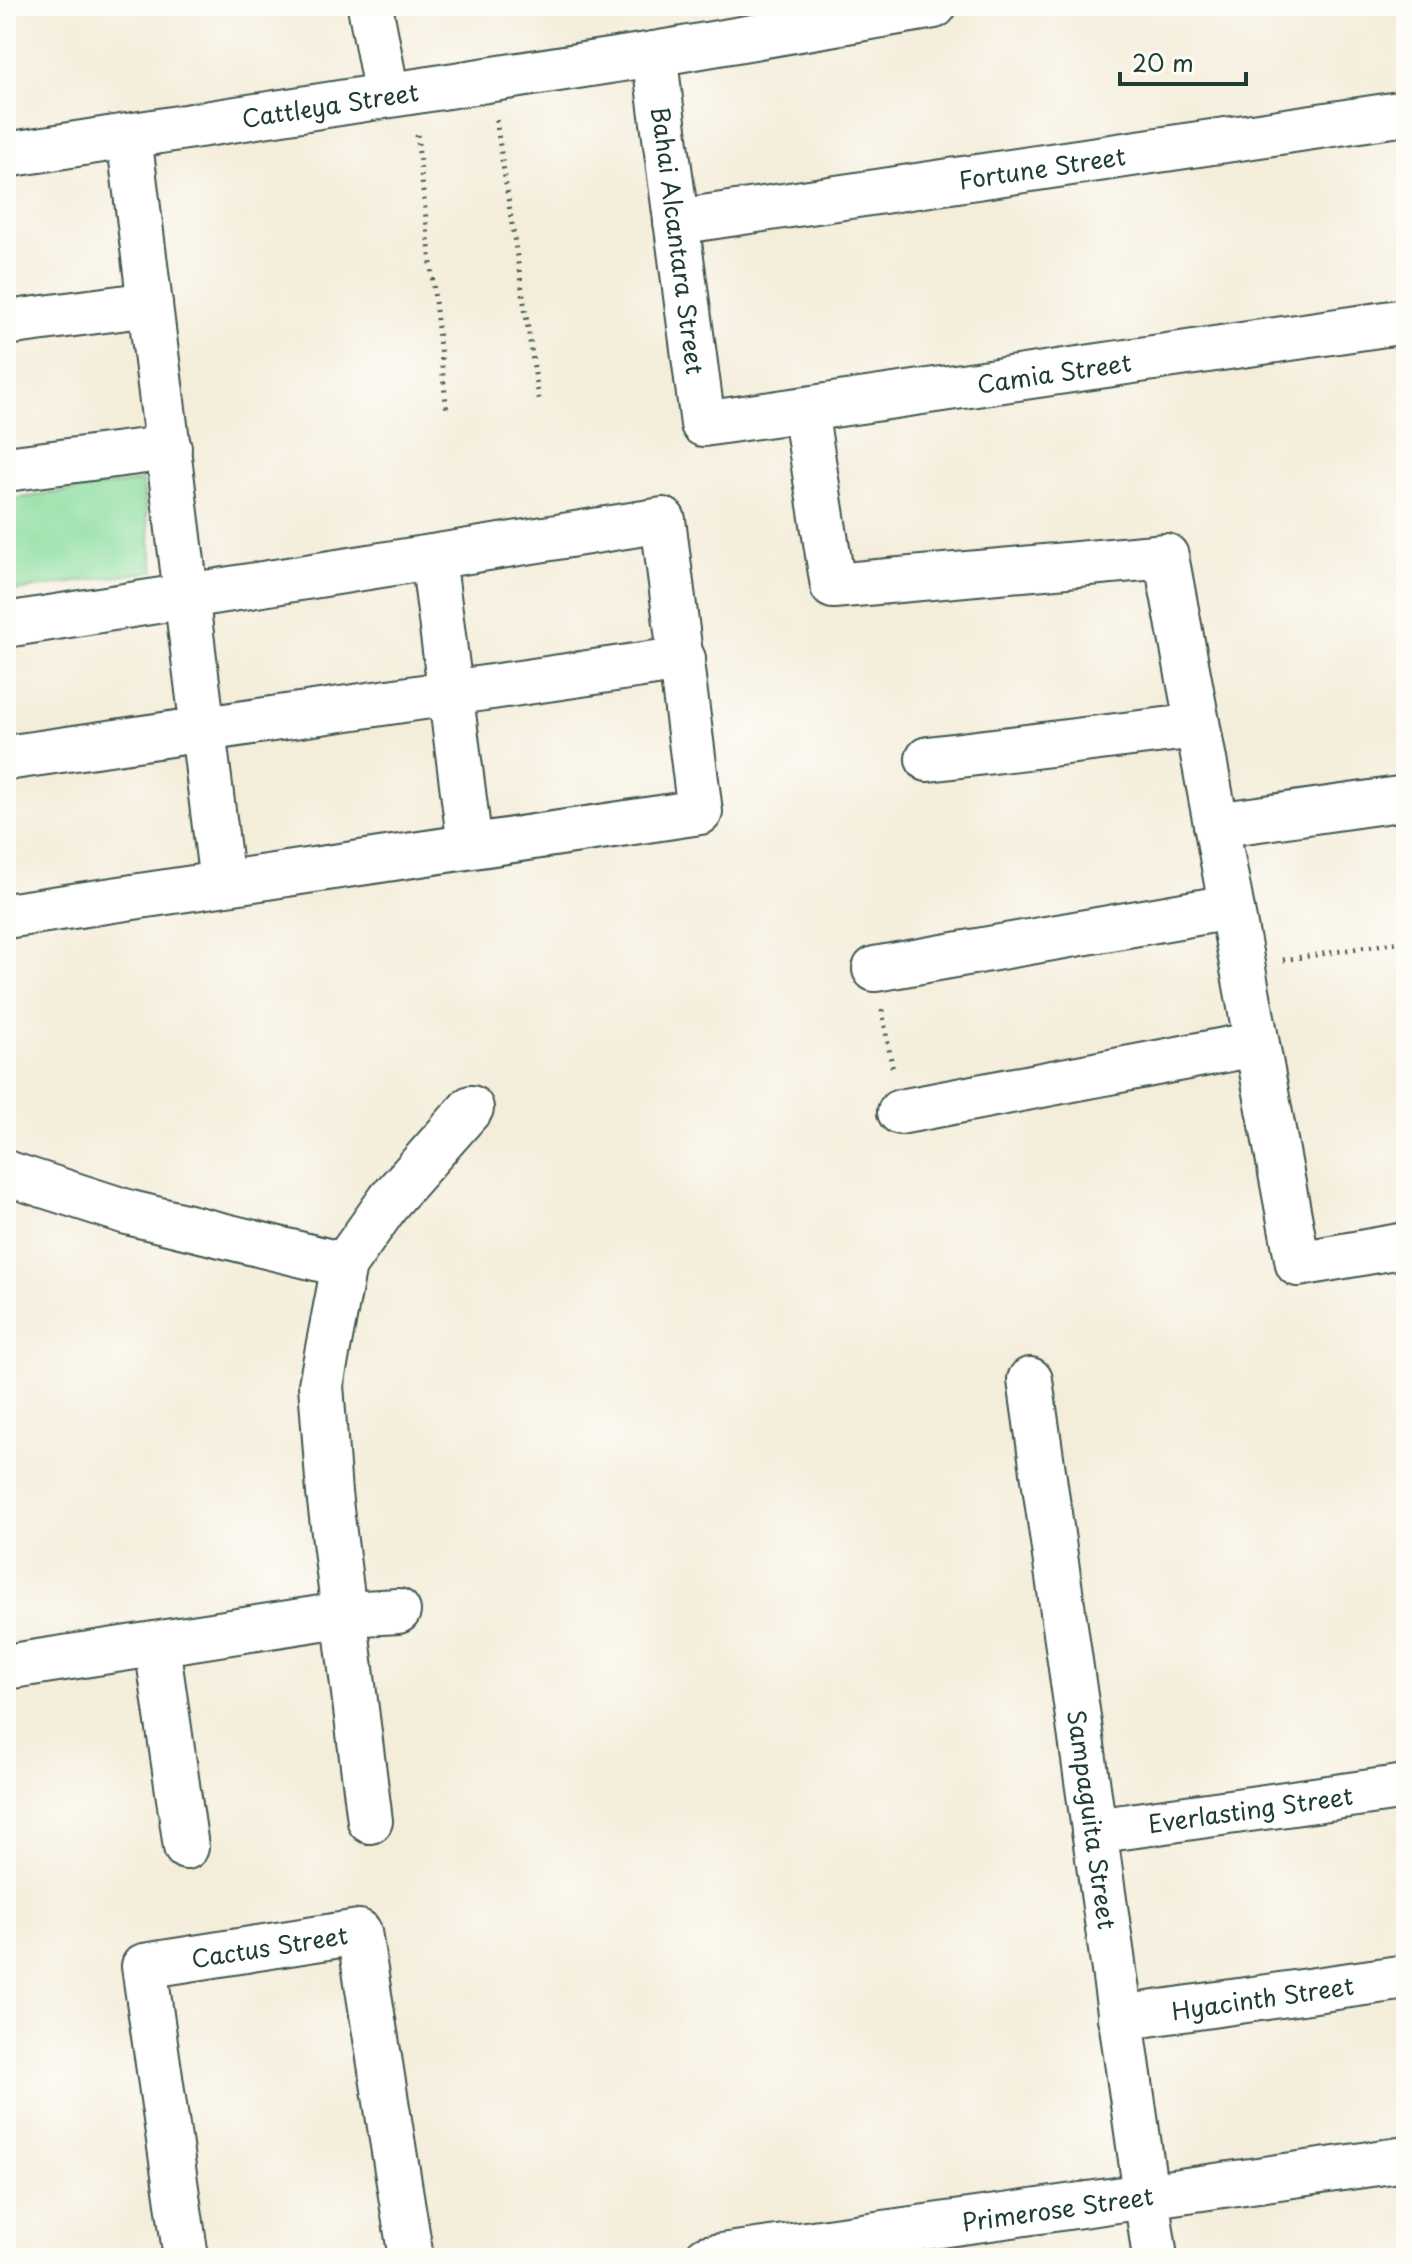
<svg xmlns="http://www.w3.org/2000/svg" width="1412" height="2264" font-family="'Playpen Sans',sans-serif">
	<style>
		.green { fill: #8add9f; stroke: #548d6a; stroke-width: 2 }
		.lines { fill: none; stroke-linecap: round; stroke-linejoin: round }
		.minor-casing { stroke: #3f574d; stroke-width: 48 }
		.path { stroke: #3f574d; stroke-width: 5; stroke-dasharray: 2 6; stroke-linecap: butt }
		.minor { stroke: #fff; stroke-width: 44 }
		.labels { text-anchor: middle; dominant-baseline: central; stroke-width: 6; stroke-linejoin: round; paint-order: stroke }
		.street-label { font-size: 24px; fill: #1f3d34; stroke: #fdfcf7 }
	</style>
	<rect width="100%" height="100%" fill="#fdfcf7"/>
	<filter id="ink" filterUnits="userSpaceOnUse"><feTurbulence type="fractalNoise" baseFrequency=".0125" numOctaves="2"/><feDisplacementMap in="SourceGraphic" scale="16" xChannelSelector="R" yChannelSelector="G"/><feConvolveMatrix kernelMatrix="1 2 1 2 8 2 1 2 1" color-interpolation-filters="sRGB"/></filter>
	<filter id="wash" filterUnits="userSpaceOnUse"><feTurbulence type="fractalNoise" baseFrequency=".006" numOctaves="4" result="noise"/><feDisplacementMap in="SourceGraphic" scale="32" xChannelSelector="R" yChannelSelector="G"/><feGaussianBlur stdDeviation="1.8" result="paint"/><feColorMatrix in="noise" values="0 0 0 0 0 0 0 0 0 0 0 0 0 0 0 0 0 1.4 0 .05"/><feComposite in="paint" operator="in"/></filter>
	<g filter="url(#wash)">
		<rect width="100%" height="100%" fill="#f4edda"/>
		<!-- green -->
		<path class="green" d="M142,481L154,571L6,592V500Z"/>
	</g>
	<g filter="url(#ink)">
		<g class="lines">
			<!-- minor casing -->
			<g class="minor-casing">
				<g id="minor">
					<path d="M370,6L387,95"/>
					<path id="s1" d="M654,54L703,424L1406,321"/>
					<path d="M129,136L222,883"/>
					<path id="s2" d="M6,155L654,54L934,6"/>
					<path id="s3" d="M676,222L1406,113"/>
					<path d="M6,323L150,304"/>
					<path d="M805,410L833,586L1166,556L1298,1264L1406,1245"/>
					<path d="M6,469L169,448"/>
					<path d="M433,557L470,846"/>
					<path d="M6,625L663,520L700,812L6,916"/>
					<path d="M6,758L683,659"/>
					<path d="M928,759L1197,726"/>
					<path d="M1216,825L1406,798"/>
					<path d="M875,969L1230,907"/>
					<path d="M900,1112L1256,1044"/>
					<path d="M6,1173L127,1212L344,1265"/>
					<path id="s4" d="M1030,1380L1155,2258"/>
					<path d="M157,1645L186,1847"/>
					<path d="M6,1667L347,1614L398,1611"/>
					<path d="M370,1821L329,1493L321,1385L344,1265L390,1200L471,1108"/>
					<path id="s5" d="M1094,1831L1406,1787"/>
					<path id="s6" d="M1120,2018L1406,1977"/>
					<path id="s7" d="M186,2258L144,1966L359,1932L411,2258"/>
					<path id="s8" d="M707,2258L1406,2159"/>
				</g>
			</g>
			<!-- path -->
			<path class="path" d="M496,120L539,400
				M417,135L447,412
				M1283,960L1406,941
				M882,1010L893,1071"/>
			<!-- minor -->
			<use href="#minor" class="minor"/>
		</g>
	</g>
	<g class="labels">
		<!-- street labels -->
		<g class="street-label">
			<text stroke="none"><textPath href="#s2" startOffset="328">Cattleya Street</textPath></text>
			<text stroke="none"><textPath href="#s3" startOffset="370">Fortune Street</textPath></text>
			<text stroke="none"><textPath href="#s1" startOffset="188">Bahai Alcantara Street</textPath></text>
			<text stroke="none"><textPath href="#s1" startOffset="728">Camia Street</textPath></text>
			<text stroke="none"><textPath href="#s5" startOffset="158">Everlasting Street</textPath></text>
			<text stroke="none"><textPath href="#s4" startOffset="444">Sampaguita Street</textPath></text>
			<text stroke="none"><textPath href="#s7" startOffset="422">Cactus Street</textPath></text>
			<text stroke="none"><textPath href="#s6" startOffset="144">Hyacinth Street</textPath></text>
			<text stroke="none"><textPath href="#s8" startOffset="354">Primerose Street</textPath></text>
		</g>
	</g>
	<!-- margin -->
	<rect width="1412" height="2264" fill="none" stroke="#fdfcf7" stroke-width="32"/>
	<!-- scale -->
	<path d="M1120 72v12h126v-12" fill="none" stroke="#1f3d34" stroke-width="4"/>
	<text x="1132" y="72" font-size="24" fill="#1f3d34" stroke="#fdfcf7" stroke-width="6" paint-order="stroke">20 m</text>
</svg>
